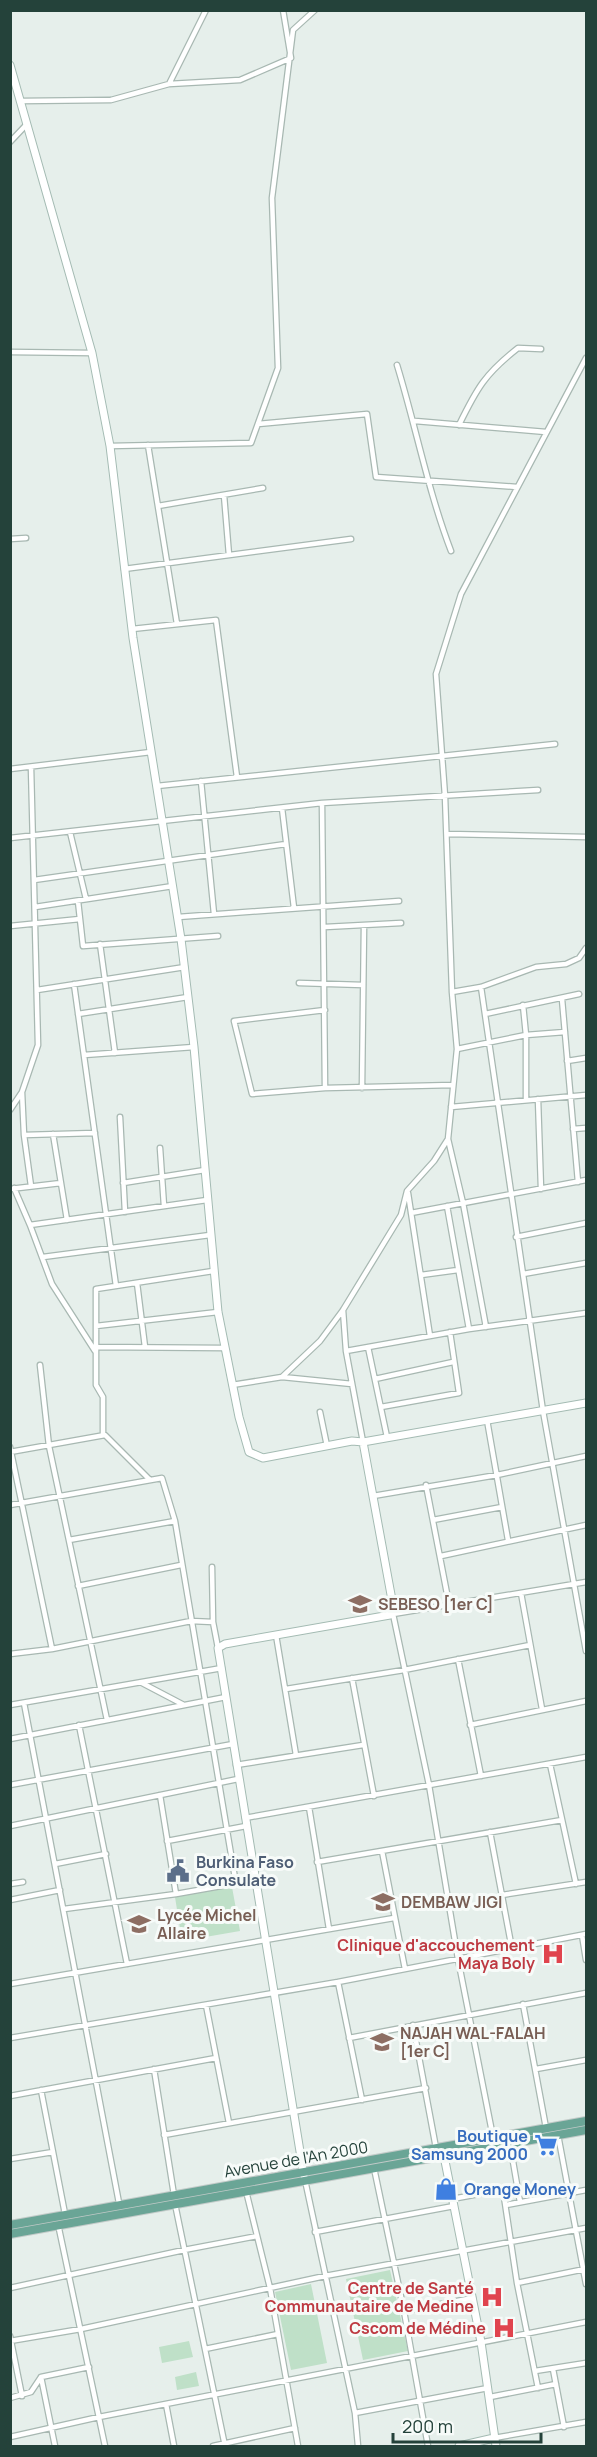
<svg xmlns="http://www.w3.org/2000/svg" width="597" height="2457" font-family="Manrope,sans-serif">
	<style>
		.green { fill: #bfe0c8 }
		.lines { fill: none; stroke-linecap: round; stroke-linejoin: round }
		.street-casing { stroke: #a8b8b2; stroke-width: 7 }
		.secondary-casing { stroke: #a4bbb3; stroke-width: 9 }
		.primary-casing { stroke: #c2cac8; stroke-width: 10 }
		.street { stroke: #fff; stroke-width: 4.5 }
		.secondary { stroke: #fff; stroke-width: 7 }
		.primary { stroke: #6aa596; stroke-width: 8 }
		.labels { text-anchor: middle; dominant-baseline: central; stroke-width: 6; stroke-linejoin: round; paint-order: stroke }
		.education-label { font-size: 16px; font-weight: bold; fill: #785e54; stroke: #f7fbf9; text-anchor: start }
		.service-label { font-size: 16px; font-weight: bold; fill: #4e5e75; stroke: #f7fbf9; text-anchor: start }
		.health-label { font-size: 16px; font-weight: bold; fill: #be3a42; stroke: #f7fbf9; text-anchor: end }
		.shop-label { font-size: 16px; font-weight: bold; fill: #366cbe; stroke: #f7fbf9; text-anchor: end }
		.street-label { font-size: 16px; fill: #24423a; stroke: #f7fbf9 }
	</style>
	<rect width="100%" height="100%" fill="#e6efeb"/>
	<!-- green -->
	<path class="green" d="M232,1887L240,1931L182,1941L175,1897Z
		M390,2270L408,2351L363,2360L346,2279Z
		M311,2284L327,2363L291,2370L275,2292Z
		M189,2341L193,2357L162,2363L159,2347Z
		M196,2372L199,2386L177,2390L175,2377Z"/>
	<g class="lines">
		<!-- street casing -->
		<g class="street-casing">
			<path id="street" d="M169,84L240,80L291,58L283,10
				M21,101L111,100L169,84L206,10
				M10,142L27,124
				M10,352L92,353
				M397,365C416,427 428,491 451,551
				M415,421L546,432
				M258,424L367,414L376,477L517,487
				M459,425C477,388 485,374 518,348L541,349
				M148,445L177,624
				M110,446L251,443L278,368L272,198L293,30L315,10
				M224,495L229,555
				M158,506L263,488
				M10,539L26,538
				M124,569L351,539
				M132,629L216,620L237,777
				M10,769L151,752
				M201,781L214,914
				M157,786L555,744
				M322,803L325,1088
				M282,808L294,908
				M70,832L86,899
				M447,834L586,837
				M10,838L322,803L538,790
				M34,880L286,844
				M78,901L83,946L218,936
				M35,907L173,886
				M178,917L399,901
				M10,926L80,919
				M325,927L401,923
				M100,944L115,1053
				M299,983L363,985
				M74,984L116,1286
				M481,987L543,1411L586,1651
				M37,990L185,967
				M452,992L481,987L536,967L566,964L579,958L586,948
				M562,999L578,1182
				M523,1005L526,1035V1100
				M325,1010L234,1021L252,1094L325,1088L453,1085
				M78,1014L188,997
				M485,1014L579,994
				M457,1049L526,1035L565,1032
				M84,1055L194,1047
				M567,1061L586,1058
				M362,1088L364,925
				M538,1099L541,1189
				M451,1107L586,1095
				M10,1110L22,1092
				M120,1117L125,1212
				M573,1129L586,1128
				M53,1134L67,1220
				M24,1135L95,1133
				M160,1148L164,1206
				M123,1183L205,1170
				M31,1186L24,1135L22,1092L38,1045L31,767
				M14,1188L30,1225L52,1284L95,1351
				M10,1189L61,1183
				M408,1193L430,1336
				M447,1206L469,1329
				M411,1213L586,1180
				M30,1225L207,1200
				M516,1237L586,1223
				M43,1257L210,1235
				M523,1274L586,1263
				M421,1275L458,1270
				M137,1283L145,1347
				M343,1310L346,1351L363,1442
				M96,1326L218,1312
				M486,1327L463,1203L448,1139L457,1049L452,992L445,796L436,674L461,594L586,358
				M95,1347L224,1348
				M368,1347L387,1437
				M346,1351L469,1329L586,1313
				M40,1365L49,1446L107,1720
				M282,1377L320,1341L343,1310L401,1215L407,1191L434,1161L448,1139
				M375,1379L453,1362
				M232,1385L282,1377L352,1384
				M381,1407L459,1393L450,1332
				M320,1412L327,1446
				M487,1420L508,1540
				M103,1435V1397L96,1385V1289L213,1271
				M10,1447L52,1649
				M10,1452L105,1435L150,1480
				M426,1485L449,1604
				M373,1496L497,1475L586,1456
				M10,1505L162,1478L175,1521L236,1884
				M433,1520L502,1507
				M69,1540L175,1521
				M441,1556L586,1525
				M212,1567L213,1622L218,1648
				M78,1586L181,1565
				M521,1593L542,1709
				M276,1635L296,1755
				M10,1654L52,1649L191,1621L213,1622
				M458,1659L481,1776
				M352,1678L374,1796
				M142,1683L184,1705
				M286,1689L404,1670L530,1645
				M24,1703L119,2203
				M10,1705L222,1668
				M79,1725L127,1964
				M470,1725L586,1701
				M10,1739L226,1697
				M550,1764L576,1884
				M236,1765L363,1745
				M10,1785L233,1744
				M160,1795L176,1894
				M309,1807L329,1929
				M245,1818L586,1757
				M10,1826L238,1779
				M490,1832L512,1949
				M167,1841L246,1826
				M382,1851L405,1969
				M317,1862L562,1820
				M55,1864L106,1854
				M10,1884L23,1882
				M502,1895L586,1882
				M10,1900L60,1890
				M64,1909L176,1894L255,1880
				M582,1935L586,1960
				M338,1982L362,2100
				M10,1984L394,1918
				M523,2004L546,2128
				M206,2005L229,2123
				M413,2025L436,2148
				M10,2038L338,1982L586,1934
				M349,2038L586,1993
				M154,2069L174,2195
				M536,2069L586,2060
				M41,2090L65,2214
				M10,2096L216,2058
				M164,2135L426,2088
				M558,2135L586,2284
				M493,2137L458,1959L429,1785L393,1614L586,1582
				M510,2144L520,2202
				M10,2159L53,2152
				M374,2168L404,2311L428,2446
				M305,2180L355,2413L358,2446
				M503,2190L517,2283L538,2388
				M246,2191L270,2288L298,2446
				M452,2199L517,2187
				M175,2204L225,2446
				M506,2205L586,2190
				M58,2224L105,2446
				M315,2232L454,2206
				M517,2283L585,2269
				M10,2288L184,2250L257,2236
				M404,2311L473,2298
				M10,2336L22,2396
				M10,2341L81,2329L325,2276L586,2228
				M205,2349L278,2334
				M553,2369L564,2427
				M535,2371L586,2363
				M41,2377L55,2446
				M490,2397L556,2384
				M10,2398L31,2392L41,2377L89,2367
				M166,2404L174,2446
				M355,2413L488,2388
				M10,2437L99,2417L586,2322
				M494,2438L586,2422
				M213,2446L295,2428"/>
		</g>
		<!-- secondary casing -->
		<g class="secondary-casing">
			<path id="secondary" d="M10,65L92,353L110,446L133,638L181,939L194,1047L218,1312L239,1417L249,1452L263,1458L352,1441L363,1442L394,1611L390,1615L225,1644L218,1648L304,2176
				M363,1442L586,1403
				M446,2151L444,2156L481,2342L496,2446
				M459,2446L494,2438"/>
		</g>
		<!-- primary casing -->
		<g class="primary-casing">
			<path id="primary" d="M10,2225L586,2121
				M10,2234L586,2130"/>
		</g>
		<!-- street -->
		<use href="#street" class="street"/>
		<!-- secondary -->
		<use href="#secondary" class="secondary"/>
		<!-- primary -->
		<use href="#primary" class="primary"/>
	</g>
	<!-- icons -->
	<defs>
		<g id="school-bare" transform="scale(1.8)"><path d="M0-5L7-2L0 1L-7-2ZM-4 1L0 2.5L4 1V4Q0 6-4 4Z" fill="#8d6e63" stroke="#f7fbf9" stroke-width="2.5" paint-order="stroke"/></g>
		<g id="civic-bare" transform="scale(1.8)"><path d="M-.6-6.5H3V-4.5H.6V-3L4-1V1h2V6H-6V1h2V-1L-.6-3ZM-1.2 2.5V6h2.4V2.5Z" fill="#5c6f8a" stroke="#f7fbf9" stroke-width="2.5" paint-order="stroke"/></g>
		<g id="hospital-bare" transform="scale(1.8)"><path d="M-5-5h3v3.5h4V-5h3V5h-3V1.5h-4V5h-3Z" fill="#e0444e" stroke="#f7fbf9" stroke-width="2.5" paint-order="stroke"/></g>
		<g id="supermarket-bare" transform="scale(1.8)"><path d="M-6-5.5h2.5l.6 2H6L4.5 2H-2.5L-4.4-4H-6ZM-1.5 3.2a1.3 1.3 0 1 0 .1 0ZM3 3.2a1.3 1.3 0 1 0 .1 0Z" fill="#3f7fe0" stroke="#f7fbf9" stroke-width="2.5" paint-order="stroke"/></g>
		<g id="shop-bare" transform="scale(1.8)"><path d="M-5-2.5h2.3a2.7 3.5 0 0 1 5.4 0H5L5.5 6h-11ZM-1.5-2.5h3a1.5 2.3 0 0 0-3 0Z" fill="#3f7fe0" stroke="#f7fbf9" stroke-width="2.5" paint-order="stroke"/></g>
	</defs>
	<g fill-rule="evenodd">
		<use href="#school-bare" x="360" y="1604"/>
		<use href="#civic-bare" x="178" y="1871"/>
		<use href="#school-bare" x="383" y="1902"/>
		<use href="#school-bare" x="139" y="1924"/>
		<use href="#hospital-bare" x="553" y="1954"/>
		<use href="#school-bare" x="382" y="2042"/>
		<use href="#supermarket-bare" x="546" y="2145"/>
		<use href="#shop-bare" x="446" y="2189"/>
		<use href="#hospital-bare" x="492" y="2297"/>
		<use href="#hospital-bare" x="504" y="2328"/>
	</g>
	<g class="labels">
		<!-- education labels -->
		<g class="education-label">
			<text x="378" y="1604">SEBESO [1er C]</text>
			<text x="401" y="1902">DEMBAW JIGI</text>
			<text x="157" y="1915">Lycée Michel<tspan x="157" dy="18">Allaire</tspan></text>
			<text x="400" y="2033">NAJAH WAL-FALAH<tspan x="400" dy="18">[1er C]</tspan></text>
		</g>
		<!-- service labels -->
		<g class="service-label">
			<text x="196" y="1862">Burkina Faso<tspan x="196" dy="18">Consulate</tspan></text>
		</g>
		<!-- health labels -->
		<g class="health-label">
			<text x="535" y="1945">Clinique d'accouchement<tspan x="535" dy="18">Maya Boly</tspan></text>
			<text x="474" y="2288">Centre de Santé<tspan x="474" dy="18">Communautaire de Medine</tspan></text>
			<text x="486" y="2328">Cscom de Médine</text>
		</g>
		<!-- shop labels -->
		<g class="shop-label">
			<text x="528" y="2136">Boutique<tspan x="528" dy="18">Samsung 2000</tspan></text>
			<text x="464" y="2189" text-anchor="start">Orange Money</text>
		</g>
		<!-- street labels -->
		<g class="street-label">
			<text transform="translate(296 2159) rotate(-10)">Avenue de l'An 2000</text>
		</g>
	</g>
	<!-- border -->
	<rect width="597" height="2457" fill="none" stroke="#24423a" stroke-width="24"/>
	<!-- scale -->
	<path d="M393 2433v9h148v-9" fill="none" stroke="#24423a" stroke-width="3"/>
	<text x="402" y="2433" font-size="18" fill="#24423a" stroke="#f7fbf9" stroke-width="4.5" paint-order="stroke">200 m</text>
</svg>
